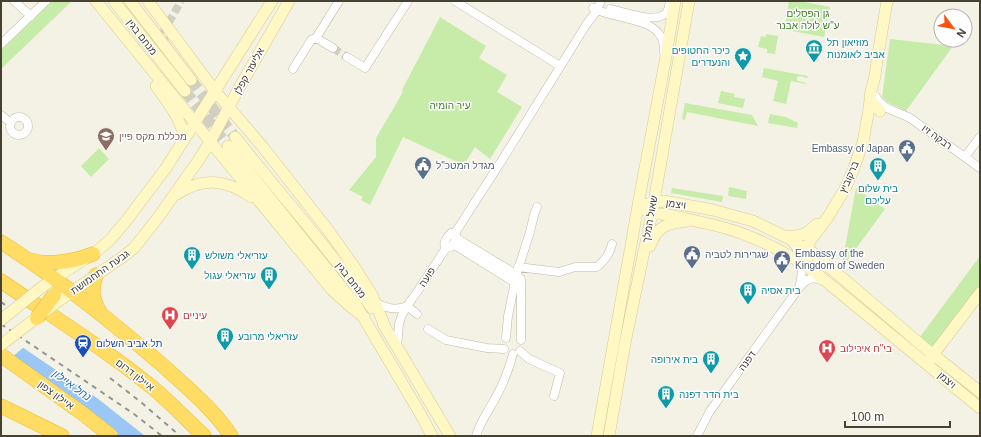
<svg xmlns="http://www.w3.org/2000/svg" width="981" height="437" font-family="Arial,'Noto Sans Hebrew',sans-serif">
	<style>
		.green { fill: #c7eca9 }
		.water { fill: #9bc7f7 }
		.pier { fill: #f4f1e5 }
		.lines { fill: none; stroke-linecap: round; stroke-linejoin: round }
		.street-tunnel { stroke: #d1cec2; stroke-width: 8; stroke-dasharray: 8 4; stroke-linecap: butt }
		.secondary-tunnel { stroke: #d1cec2; stroke-width: 11; stroke-dasharray: 11 5.5; stroke-linecap: butt }
		.street-casing { stroke: #c0baa6; stroke-width: 9 }
		.secondary-casing { stroke: #d8cd90; stroke-width: 12 }
		.highway-casing { stroke: #ecb927; stroke-width: 15 }
		.street { stroke: #fff; stroke-width: 8 }
		.secondary { stroke: #fff7c4; stroke-width: 11 }
		.highway { stroke: #ffdd65; stroke-width: 14 }
		.rail { stroke: #959595; stroke-width: 2; stroke-dasharray: 5 5; stroke-linecap: butt }
		.secondary-bridge-casing { stroke: #d8cd90; stroke-width: 12; stroke-linecap: butt }
		.highway-bridge-casing { stroke: #ecb927; stroke-width: 15; stroke-linecap: butt }
		.secondary-bridge { stroke: #fff7c4; stroke-width: 11 }
		.highway-bridge { stroke: #ffdd65; stroke-width: 14 }
		.labels { text-anchor: middle; dominant-baseline: central; stroke-width: 3; stroke-linejoin: round; paint-order: stroke }
		.park-label { font-size: 10px; fill: #3a7e22; stroke: #fff }
		.street-label { font-size: 10px; fill: #474134; stroke: #fff }
		.culture-label { font-size: 10px; fill: #0d838f; stroke: #fff; text-anchor: start }
		.education-label { font-size: 10px; fill: #785e54; stroke: #fff; text-anchor: start }
		.service-label { font-size: 10px; fill: #4e5e75; stroke: #fff; text-anchor: start }
		.health-label { font-size: 10px; fill: #be3a42; stroke: #fff; text-anchor: start }
		.transit-label { font-size: 10px; fill: #164399; stroke: #fff; text-anchor: start }
		.water-label { font-size: 11px; font-style: italic; fill: #236bbd; stroke: #fff }
	</style>
	<rect width="100%" height="100%" fill="#f4f1e5"/>
	<!-- green -->
	<path class="green" d="M50,1H72L1,69V48Z
		M789,1H799L830,7L824,37L787,30V27L785,26Z
		M440,17L486,46L479,58L507,75L497,92L522,107L490,159L475,147L464,165L403,137L370,205L361,200L363,197L349,190L376,157V138L403,92L402,90Z
		M766,34L778,36L775,54L767,53V49L758,47L761,36L766,37Z
		M890,39L953,46L906,111L888,103L882,97Z
		M764,68L808,76L807,78L800,76L797,77V80L798,81L806,83V84L791,81L786,104L773,101L778,81L762,77Z
		M721,91L735,94L734,97L745,99L743,108L718,103Z
		M685,103L752,115L758,126L687,112L685,120L682,119Z
		M770,114L786,117L798,123L797,128L768,123Z
		M99,148L109,159L91,177L81,166Z
		M729,187L747,191L746,199L728,196Z
		M672,188L723,196L722,202L671,193Z
		M856,188L885,209L841,269Z
		M980,256V293L933,354L917,341Z"/>
	<!-- water -->
	<path class="water" d="M1,331L25,349L97,398L145,436H119L1,348Z"/>
	<!-- pier -->
	<path class="pier" d="M1,329L25,346L11,358L1,350Z"/>
	<g class="lines">
		<!-- street-tunnel -->
		<path class="street-tunnel" d="M166,45L163,35L164,31L181,1
			M333,48L347,57"/>
		<!-- secondary-tunnel -->
		<path class="secondary-tunnel" d="M191,80L235,137
			M185,91L228,146"/>
		<!-- street casing -->
		<g class="street-casing">
			<path id="street" d="M14,1L31,16
				M455,1L560,66
				M593,8C610,18 653,18 661,37C664,42 664,47 664,53
				M610,9C623,12 656,24 666,13C669,10 669,5 670,1
				M316,38L333,48
				M1,44L46,1
				M347,57L365,68L408,1
				M293,69L311,40L316,38L339,1
				M876,97C883,111 898,111 910,118L980,168
				M1,115L11,123
				M10 126a9 9 0 1 1 18 0a9 9 0 1 1-18 0Z
				M965,157L980,137
				M451,233H453L456,235L455,241L451,247L447,248C441,244 447,237 451,233Z
				M455,233L504,157L586,25L595,13L601,1
				M456,238L516,274L521,279V340
				M792,242C802,254 804,273 799,288
				M453,244L514,282L517,281
				M518,267L559,272L575,267H597C606,259 609,255 612,244
				M375,302C384,308 397,311 407,306
				M407,306L417,314
				M428,329L446,340L487,348L504,349
				M506,338L508,316L514,287V282L530,232L534,215L537,207
				M397,347L399,324L402,315L407,306L417,292L446,248
				M520,351L529,359L560,373L554,396
				M476,436C480,422 489,410 496,397C503,384 509,369 513,354
				M697,436L710,411L799,288C807,278 812,276 824,281"/>
		</g>
		<!-- secondary casing -->
		<g class="secondary-casing">
			<path id="secondary" d="M96,1L195,123L332,290L351,307L364,317
				M114,1L185,91
				M130,1L191,80
				M148,1L215,91L262,146L328,230L355,268L372,295L386,329
				M156,86C168,103 182,119 184,140
				M870,96L872,103L880,111
				M235,137C280,194 329,249 372,308
				M228,146L356,305L421,415L432,436
				M177,194C202,177 226,179 251,197
				M647,204L664,201L713,210L753,221L790,239L813,253L925,348L980,392
				M645,210C655,215 659,213 669,215C684,218 699,222 714,225C750,234 785,251 816,273L980,408
				M785,236C800,237 806,235 817,224
				M650,246C657,226 667,223 687,221
				M809,256L808,247L810,241L828,217L846,187L854,168L863,142L869,109L871,91L875,76L877,61L887,1
				M42,287L55,278L97,251L110,240L126,221L166,168L272,1
				M60,300L124,256L134,248L157,219L198,161L210,142L238,90L289,1
				M383,324L397,347L450,436
				M929,360L980,293
				M597,436L641,189L665,62L675,1
				M609,436L625,343L652,213L689,1"/>
		</g>
		<!-- highway casing -->
		<g class="highway-casing">
			<path id="highway" d="M1,242C36,264 69,289 102,315C125,334 148,352 170,372C191,391 216,412 231,436
				M30,260C48,266 75,261 93,254
				M96,275C91,289 92,300 100,312
				M1,281C52,316 105,349 153,388C171,403 187,420 204,436
				M1,355L86,416L111,436
				M1,406L62,436"/>
		</g>
		<!-- street -->
		<use href="#street" class="street"/>
		<!-- secondary -->
		<use href="#secondary" class="secondary"/>
		<!-- highway -->
		<use href="#highway" class="highway"/>
		<!-- rail -->
		<path class="rail" d="M1,302L8,307
			M1,324L134,414L162,436
			M110,378L142,403L180,436"/>
		<!-- secondary-bridge casing -->
		<g class="secondary-bridge-casing">
			<path id="secondary-bridge" d="M1,320L42,287
				M1,345L60,300"/>
		</g>
		<!-- highway-bridge casing -->
		<g class="highway-bridge-casing">
			<path id="highway-bridge" d="M37,318L54,295"/>
		</g>
		<!-- secondary-bridge -->
		<use href="#secondary-bridge" class="secondary-bridge"/>
		<!-- highway-bridge -->
		<use href="#highway-bridge" class="highway-bridge"/>
	</g>
	<!-- icons -->
	<defs>
		<g id="museum-pin" transform="scale(0.9)"><path d="M0 17L-7.5 6A9.5 9.5 0 1 1 7.5 6Z" fill="#0f9aa8" stroke="#fff"/><path d="M0-6L6-3V-2H-6V-3ZM-5-1h2V3h-2ZM-1-1h2V3h-2ZM3-1h2V3H3ZM-6 4H6V6H-6Z" fill="#fff"/></g>
		<g id="sight-pin" transform="scale(0.9)"><path d="M0 17L-7.5 6A9.5 9.5 0 1 1 7.5 6Z" fill="#0f9aa8" stroke="#fff"/><path d="M0-6L1.8-2.2L6-1.7L2.9 1.2L3.7 5.4L0 3.3L-3.7 5.4L-2.9 1.2L-6-1.7L-1.8-2.2Z" fill="#fff"/></g>
		<g id="university-pin" transform="scale(0.9)"><path d="M0 17L-7.5 6A9.5 9.5 0 1 1 7.5 6Z" fill="#8d6e63" stroke="#fff"/><path d="M0-5L7-2L0 1L-7-2ZM-4 1L0 2.5L4 1V4Q0 6-4 4Z" fill="#fff"/></g>
		<g id="civic-pin" transform="scale(0.9)"><path d="M0 17L-7.5 6A9.5 9.5 0 1 1 7.5 6Z" fill="#5c6f8a" stroke="#fff"/><path d="M-.6-6.5H3V-4.5H.6V-3L4-1V1h2V6H-6V1h2V-1L-.6-3ZM-1.2 2.5V6h2.4V2.5Z" fill="#fff"/></g>
		<g id="building-pin" transform="scale(0.9)"><path d="M0 17L-7.5 6A9.5 9.5 0 1 1 7.5 6Z" fill="#0f9aa8" stroke="#fff"/><path d="M-4-6H4V6H1V3H-1V6H-4ZM-2.5-4.3h1.7v1.8h-1.7ZM.8-4.3h1.7v1.8H.8ZM-2.5-1h1.7V.8h-1.7ZM.8-1h1.7V.8H.8Z" fill="#fff"/></g>
		<g id="hospital-pin" transform="scale(0.9)"><path d="M0 17L-7.5 6A9.5 9.5 0 1 1 7.5 6Z" fill="#e0444e" stroke="#fff"/><path d="M-5-5h3v3.5h4V-5h3V5h-3V1.5h-4V5h-3Z" fill="#fff"/></g>
		<g id="station-pin" transform="scale(0.9)"><path d="M0 17L-7.5 6A9.5 9.5 0 1 1 7.5 6Z" fill="#1a4fb4" stroke="#fff"/><path d="M-3-6H3Q5-6 5-4V2Q5 4 3 4L4.5 6H3L1.5 4h-3L-3 6H-4.5L-3 4Q-5 4-5 2V-4Q-5-6-3-6ZM-3.5-4v3h7v-3ZM-3.5 1v1.5H-2V1ZM2 1v1.5H3.5V1Z" fill="#fff"/></g>
	</defs>
	<g fill-rule="evenodd">
		<use href="#museum-pin" x="814" y="48"/>
		<use href="#sight-pin" x="743" y="56"/>
		<use href="#university-pin" x="106" y="136"/>
		<use href="#civic-pin" x="907" y="148"/>
		<use href="#civic-pin" x="423" y="165"/>
		<use href="#building-pin" x="878" y="166"/>
		<use href="#civic-pin" x="692" y="254"/>
		<use href="#building-pin" x="192" y="255"/>
		<use href="#civic-pin" x="782" y="259"/>
		<use href="#building-pin" x="269" y="275"/>
		<use href="#building-pin" x="748" y="290"/>
		<use href="#hospital-pin" x="170" y="315"/>
		<use href="#building-pin" x="225" y="336"/>
		<use href="#station-pin" x="83" y="343"/>
		<use href="#hospital-pin" x="827" y="348"/>
		<use href="#building-pin" x="711" y="359"/>
		<use href="#building-pin" x="666" y="394"/>
	</g>
	<g class="labels">
		<!-- park labels -->
		<g class="park-label">
			<text x="808" y="13">גן הפסלים<tspan x="808" dy="12">ע"ש לולה אבנר</tspan></text>
			<text x="450" y="105">עיר הומיה</text>
		</g>
		<!-- street labels -->
		<g class="street-label">
			<text transform="translate(142 37) rotate(52)">מנחם בגין</text>
			<text transform="translate(249 71) rotate(-61)">אליעזר קפלן</text>
			<text transform="translate(937 137) rotate(36)">רבקה זיו</text>
			<text transform="translate(849 177) rotate(-66)">ברקוביץ</text>
			<text transform="translate(676 204) rotate(8)">ויצמן</text>
			<text transform="translate(650 219) rotate(-80)">שאול המלך</text>
			<text transform="translate(100 272) rotate(-35)">גבעת התחמושת</text>
			<text transform="translate(427 277) rotate(-57)">פועה</text>
			<text transform="translate(351 280) rotate(52)">מנחם בגין</text>
			<text transform="translate(747 361) rotate(-54)">דפנה</text>
			<text transform="translate(135 375) rotate(38)">איילון דרום</text>
			<text transform="translate(947 380) rotate(39)">ויצמן</text>
			<text transform="translate(56 395) rotate(36)">איילון צפון</text>
		</g>
		<!-- culture labels -->
		<g class="culture-label">
			<text x="827" y="42">מוזיאון תל<tspan x="827" dy="12">אביב לאומנות</tspan></text>
			<text x="730" y="50" text-anchor="end">כיכר החטופים<tspan x="730" dy="12">והנעדרים</tspan></text>
			<text x="878" y="188" text-anchor="middle">בית שלום<tspan x="878" dy="12">עליכם</tspan></text>
			<text x="205" y="255">עזריאלי משולש</text>
			<text x="256" y="275" text-anchor="end">עזריאלי עגול</text>
			<text x="761" y="290">בית אסיה</text>
			<text x="238" y="336">עזריאלי מרובע</text>
			<text x="698" y="359" text-anchor="end">בית אירופה</text>
			<text x="679" y="394">בית הדר דפנה</text>
		</g>
		<!-- education labels -->
		<g class="education-label">
			<text x="119" y="136">מכללת מקס פיין</text>
		</g>
		<!-- service labels -->
		<g class="service-label">
			<text x="894" y="148" text-anchor="end">Embassy of Japan</text>
			<text x="436" y="165">מגדל המטכ"ל</text>
			<text x="795" y="253">Embassy of the<tspan x="795" dy="12">Kingdom of Sweden</tspan></text>
			<text x="705" y="254">שגרירות לטביה</text>
		</g>
		<!-- health labels -->
		<g class="health-label">
			<text x="183" y="315">עיניים</text>
			<text x="840" y="348">בי"ח איכילוב</text>
		</g>
		<!-- transit labels -->
		<g class="transit-label">
			<text x="96" y="343">תל אביב השלום</text>
		</g>
		<!-- water labels -->
		<g class="water-label">
			<text transform="translate(72 385) rotate(36)">נחל איילון</text>
		</g>
	</g>
	<!-- border -->
	<rect width="981" height="437" fill="none" stroke="#474134" stroke-width="4"/>
	<!-- north arrow -->
	<g transform="translate(953 28) rotate(122)"><circle r="19" fill="#ffffff" stroke="#b5b3ae"/>
	<path d="M0-3L7 15L0 10L-7 15Z" fill="#ff4f11"/>
	<text y="-6" font-size="11" font-weight="bold" text-anchor="middle" fill="#474134">N</text>
	</g>
	<!-- scale -->
	<path d="M845 421v6h105v-6" fill="none" stroke="#474134" stroke-width="2"/>
	<text x="851" y="421" font-size="12" fill="#474134" stroke="#ffffff" stroke-width="3" paint-order="stroke">100 m</text>
</svg>
